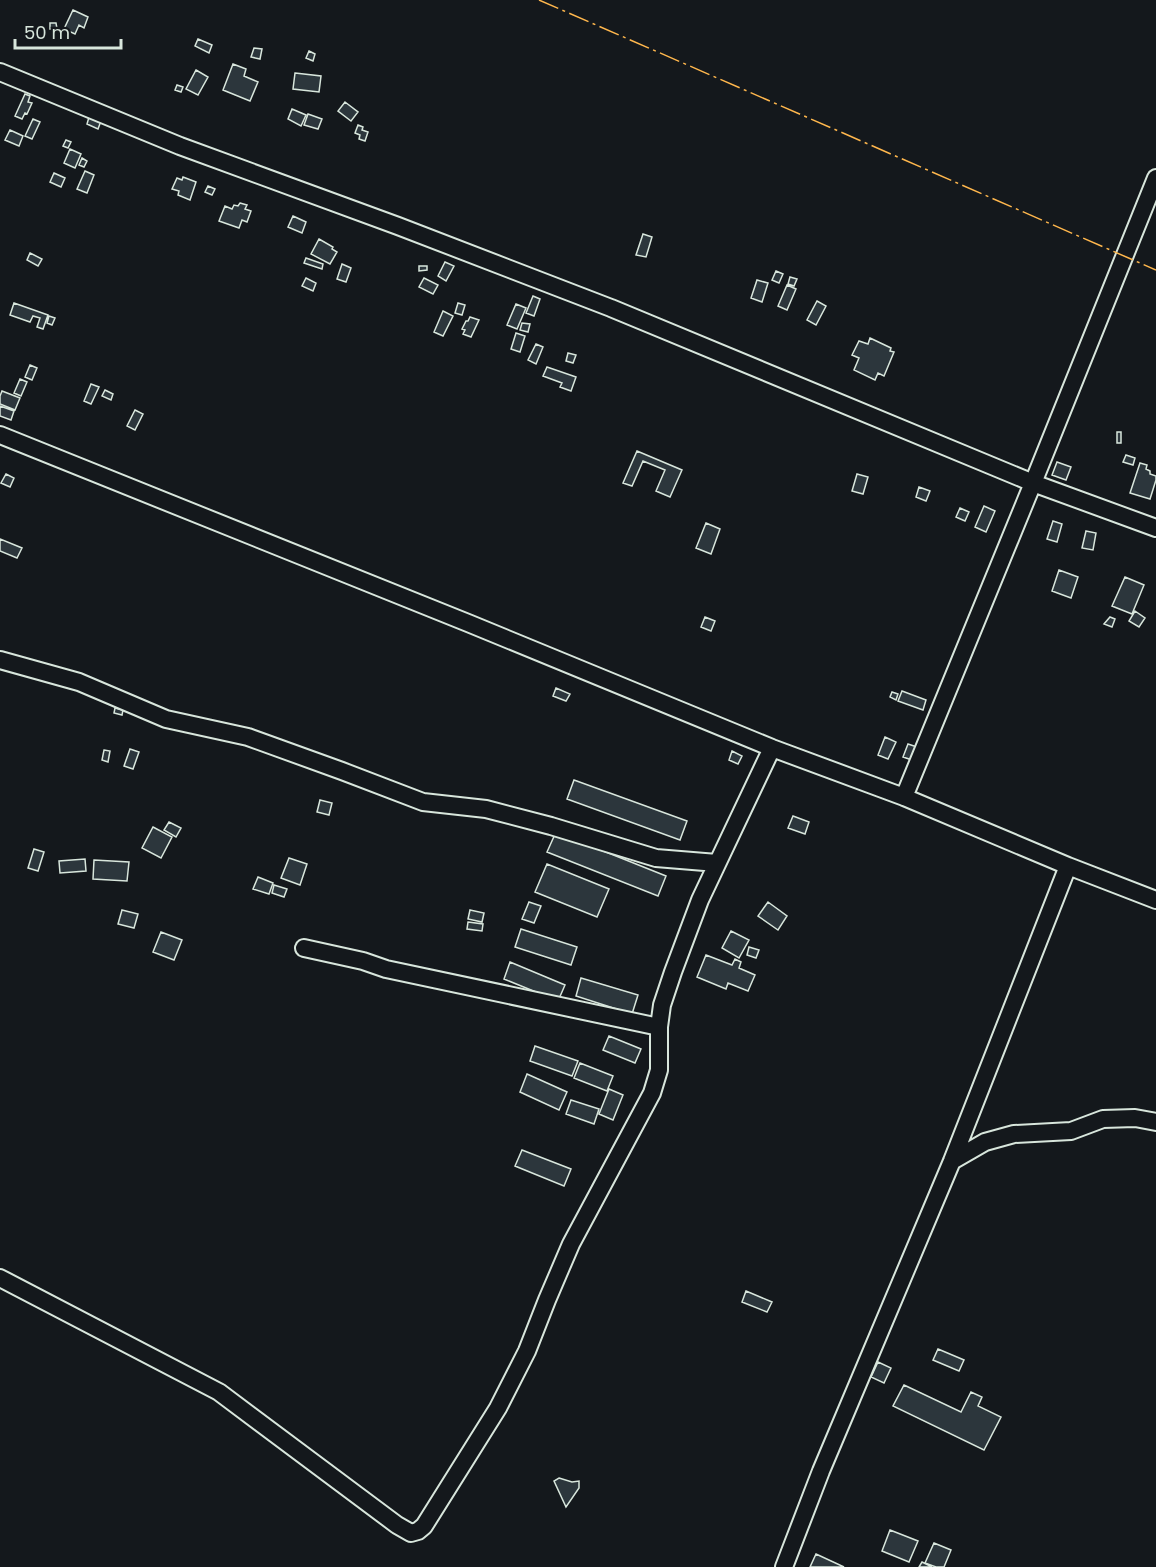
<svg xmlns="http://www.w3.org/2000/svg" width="1156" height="1567" font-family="Poppins,sans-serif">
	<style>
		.building { fill: #2c363c; stroke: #d8e6dc; stroke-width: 1.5 }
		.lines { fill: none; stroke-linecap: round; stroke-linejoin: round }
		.minor-casing { stroke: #d8e6dc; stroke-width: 20 }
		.minor { stroke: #14181c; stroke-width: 16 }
		.power { stroke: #ffb74d; stroke-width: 1.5; stroke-dasharray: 21 4.5 3 4.5; stroke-linecap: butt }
	</style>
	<rect width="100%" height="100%" fill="#14181c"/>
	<!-- building -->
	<path class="building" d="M73,10L88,17L84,28L79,25L75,34L64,29Z
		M50,23H56L57,29H50Z
		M198,39L212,45L209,53L195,46Z
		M254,48L262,49L260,59L251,57Z
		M309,51L315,54L313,61L306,58Z
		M233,64L246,69L244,76L258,82L250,101L223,90Z
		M196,70L208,77L198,95L186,89Z
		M295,73L321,76L319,92L293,89Z
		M177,85L183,87L181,92L175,90Z
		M25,94L30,96L28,102L32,103L27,114L25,113L22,119L15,116Z
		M345,102L358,112L351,121L338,111Z
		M292,109L306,115L301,126L288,119Z
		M308,114L322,119L318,129L304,125Z
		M89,117L101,121L98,129L87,124Z
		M33,119L40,122L32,139L25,136Z
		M358,125L363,127L362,130L368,132L365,141L359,139L360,135L355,133Z
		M10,130L23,136L19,146L5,140Z
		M66,140L71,142L68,148L63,146Z
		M70,149L81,154L75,168L64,163Z
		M82,158L87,161L84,167L79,165Z
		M85,171L94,175L87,193L77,189Z
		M54,173L65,178L61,187L50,182Z
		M183,177L196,182L190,200L178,195L179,191L172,189L177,178L182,180Z
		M208,186L215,189L212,195L205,192Z
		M240,203L247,205L245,209L251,211L247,222L242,220L239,228L219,221L225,206L232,209L234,205L238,206Z
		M293,216L306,222L302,233L288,227Z
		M643,234L652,237L646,257L636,255Z
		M319,239L333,247L332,249L337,252L330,264L311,254Z
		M30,253L42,259L38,266L27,260Z
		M306,258L323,264L322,269L304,263Z
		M445,262L454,266L446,281L438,276Z
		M342,264L351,268L346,282L337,279Z
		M419,266H427V270L419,271Z
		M776,271L783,274L779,283L772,280Z
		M790,277L797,279L794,286L788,284Z
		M306,278L316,283L313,291L302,286Z
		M424,278L438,285L433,294L419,287Z
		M757,280L768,283L762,302L751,298Z
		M787,285L796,289L787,310L778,306Z
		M533,296L540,299L534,316L526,313Z
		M817,301L826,306L816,325L807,320Z
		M14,303L48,315L43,329L37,327L40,318L33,316L30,322L10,315Z
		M458,303L465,305L462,315L455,313Z
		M516,304L526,308L517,329L507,325Z
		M443,311L453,316L443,336L434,332Z
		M49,316L55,318L52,325L47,323Z
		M470,317L479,320L471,337L463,334L465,330L462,329L466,321H468Z
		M522,323L530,324L528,332L520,330Z
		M516,333L525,336L520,352L511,349Z
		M870,338L891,348L890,351L894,352L884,376L878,373L875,380L854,370L859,358L852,355L859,341L868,344Z
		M536,344L543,347L536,364L528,360Z
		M568,353L576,355L573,363L566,361Z
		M30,365L37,368L32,380L25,377Z
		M547,367L576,377L571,391L560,387L562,383L543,376Z
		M20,379L27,382L21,396L14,393Z
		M91,384L99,387L91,404L84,401Z
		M105,390L113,394L111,400L102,396Z
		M2,391L20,398L15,410L0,404V396Z
		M0,406L14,411L11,420L0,416Z
		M135,410L143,414L135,430L127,426Z
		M1117,432H1121V443H1117Z
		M637,451L682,470L670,497L656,491L665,470L643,461L632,486L623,483Z
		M1126,455L1135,458L1133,465L1123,462Z
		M1057,462L1071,467L1066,480L1052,475Z
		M1140,463L1147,465L1146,469L1150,471V474L1156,476V480L1150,499L1130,493Z
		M6,474L14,478L10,487L1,483Z
		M857,474L868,477L863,494L852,491Z
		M919,487L930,491L926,501L916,497Z
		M984,506L995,511L986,532L975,527Z
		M960,508L969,512L965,521L956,517Z
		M1053,521L1062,524L1057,542L1047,539Z
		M706,523L720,529L711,554L696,548Z
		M1086,531L1096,533L1093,550L1082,548Z
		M0,539L22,548L17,558L0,551Z
		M1059,570L1078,577L1071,598L1052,591Z
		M1125,577L1144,585L1132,614L1112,606Z
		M1135,611L1145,618L1139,627L1129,621Z
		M705,617L715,621L711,631L701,627Z
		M1110,617L1115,619L1112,627L1104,624Z
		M556,688L570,694L566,701L553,696Z
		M902,691L926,700L923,710L898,701Z
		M892,692L898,694L896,700L890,697Z
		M115,708L123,710L122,715L114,713Z
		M885,737L896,742L888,759L878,755Z
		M908,744L917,747L912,760L903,757Z
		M130,749L139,752L133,769L124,766Z
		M104,750L110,751L108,762L102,760Z
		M732,751L742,756L738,764L729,760Z
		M574,780L687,821L680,840L567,799Z
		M320,800L332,803L329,815L317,812Z
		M793,816L809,822L805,834L788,828Z
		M169,822L181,828L176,837L164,830Z
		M153,827L172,837L161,858L142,848Z
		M556,832L666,876L658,896L547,852Z
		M34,849L44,852L38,871L28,868Z
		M289,858L307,864L300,885L281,878Z
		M85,859L86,871L60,873L59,861Z
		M94,860L129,862L127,881L93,879Z
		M547,864L609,889L597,917L535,892Z
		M258,877L273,883L269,894L253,889Z
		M274,885L287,889L284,897L272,893Z
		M529,902L541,906L534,923L522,919Z
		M768,902L787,916L778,930L758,916Z
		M122,910L138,914L134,928L118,924Z
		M470,910L484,913L482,922L468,919Z
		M468,922L483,924L482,931L467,929Z
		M521,929L577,947L571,965L515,947Z
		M731,931L749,940L739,958L722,948Z
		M161,932L182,940L174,960L153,952Z
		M749,947L759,950L756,958L747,955Z
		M706,955L732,965L735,959L741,962L739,968L755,975L748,991L728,983L726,989L697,977Z
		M510,962L565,985L558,1001L504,979Z
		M581,978L638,995L632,1014L576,996Z
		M609,1036L641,1049L635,1063L603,1050Z
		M535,1046L578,1061L572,1076L530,1061Z
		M580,1063L613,1076L607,1091L574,1078Z
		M527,1074L567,1092L559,1110L520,1092Z
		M609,1089L623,1095L613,1120L599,1114Z
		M571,1100L599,1109L594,1124L566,1114Z
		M522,1150L571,1169L564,1186L515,1166Z
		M746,1291L772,1302L767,1312L742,1302Z
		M938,1349L964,1360L959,1371L933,1360Z
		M878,1362L891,1368L884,1383L871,1377Z
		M904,1385L961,1412L971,1392L982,1397L978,1406L1001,1417L984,1450L893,1406Z
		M559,1478L572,1482L579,1481V1488L566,1507L554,1481Z
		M890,1530L918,1541L909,1562L882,1551Z
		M934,1543L951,1550L944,1567H936L925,1563Z
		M816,1554L844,1567H810Z
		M922,1562L932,1567H919Z"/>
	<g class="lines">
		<!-- minor casing -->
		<g class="minor-casing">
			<path id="minor" d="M0,72L180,146L398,226L611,308L1033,483L1156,528
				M0,435L468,623L772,748L904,797L1068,866L1156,900
				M0,660L79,682L166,719L248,737L342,771L423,802L486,809L551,826L656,858L717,863
				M904,797L1033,483L1156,178
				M304,948L363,961L386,969L659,1027
				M952,1161L985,1142L1014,1134L1071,1131L1103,1119L1135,1118L1156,1122
				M0,1278L219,1392L397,1525L411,1533L418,1531L424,1526L498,1408L527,1351L547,1300L571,1244L652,1093L659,1070V1027L662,1005L673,972L700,900L772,748
				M784,1567L821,1471L952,1161L1068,866"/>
		</g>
		<!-- minor -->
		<use href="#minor" class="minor"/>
		<!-- power -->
		<path class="power" d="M539,0L1156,270"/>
	</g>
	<!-- scale -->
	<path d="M15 39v9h106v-9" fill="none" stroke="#d8e6dc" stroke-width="3"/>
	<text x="24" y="39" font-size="18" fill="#d8e6dc" stroke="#14181c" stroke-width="4.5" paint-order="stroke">50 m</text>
</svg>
